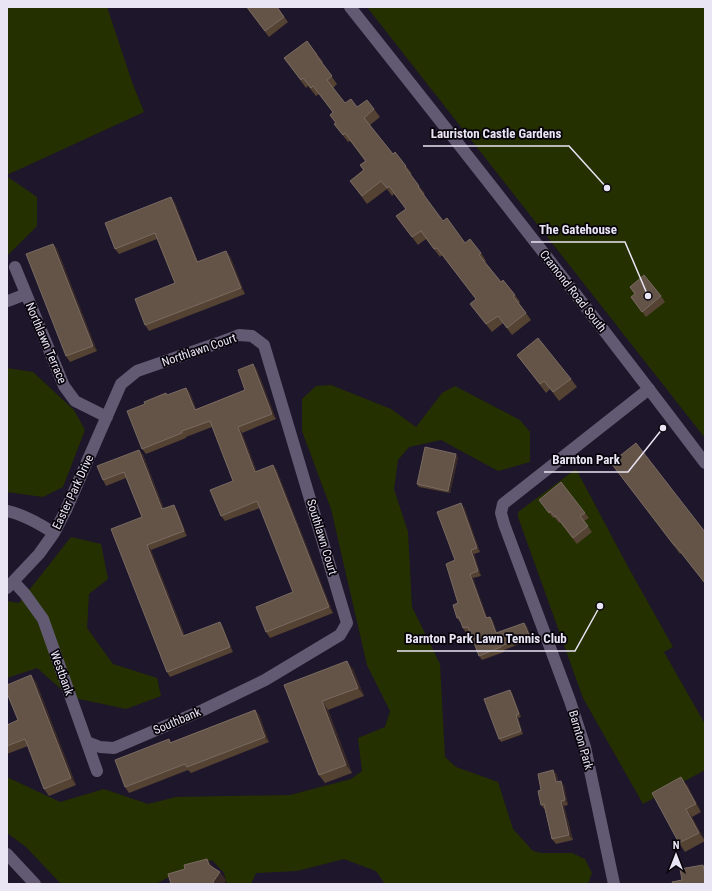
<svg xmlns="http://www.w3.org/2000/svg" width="712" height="891" font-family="'Roboto Condensed',sans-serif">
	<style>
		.green { fill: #253001 }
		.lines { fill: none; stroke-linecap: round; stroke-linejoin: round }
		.minor { stroke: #625a72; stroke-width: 12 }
		.tertiary { stroke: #625a72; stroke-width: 12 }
		.wall { fill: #544233 }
		.shaded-wall { fill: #382926 }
		.building { fill: #645447; stroke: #796a62 }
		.labels { text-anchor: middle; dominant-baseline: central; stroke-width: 3.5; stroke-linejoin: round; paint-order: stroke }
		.street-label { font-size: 12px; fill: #eae5f4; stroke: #07040c }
		.leader { fill: none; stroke: #eae5f4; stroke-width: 1.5 }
		.callout-dot { fill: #eae5f4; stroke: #07040c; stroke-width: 1.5 }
		.callout-label { font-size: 13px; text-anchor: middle; font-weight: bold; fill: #eae5f4; stroke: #07040c; stroke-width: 3.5; stroke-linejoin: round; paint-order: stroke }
	</style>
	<rect width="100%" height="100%" fill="#1e162a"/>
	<!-- green -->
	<path class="green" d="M7,7H107L132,82L144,112L7,175Z
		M367,7H705V438L399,48Z
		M7,177H8L37,197V226L7,256Z
		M7,368L33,372L74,410L85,430L63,487L43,497L7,492Z
		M331,385L391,409L416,427L442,393L455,386L520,420L530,432V462L498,471L441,440L409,447L398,460L394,489L408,532L412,607L440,664L445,757L456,767L498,782L513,829L533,851L541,853H572L585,859L592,873L588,884H385L376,871L344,859L297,871L256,873L251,884H227L224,873L212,860L165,879L156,884H61L26,847L7,833V777L60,802L104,789L148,804L176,797L290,795L351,779L362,771L358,738L385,727L390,711L367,665L331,509L302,431V399L316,386Z
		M576,469L627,565L673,647L664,652L705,724V770L643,804L583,698L518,517V512Z
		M71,537L101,544L108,579L89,594L87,628L113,664L157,678L161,696L126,709L70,697L37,668L7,678V601L19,603Z"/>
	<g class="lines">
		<!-- minor -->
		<path class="minor" d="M15,267L64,386L75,401L107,417
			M8,301L26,294
			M7,511C23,514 40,524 54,533
			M14,582L25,594L43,619L97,771
			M7,588L39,554L54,533L66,510L121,384L137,371L218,343L239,335L252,336L264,345L347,623L340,635L265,680L203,710L114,748L100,747L87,742
			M7,854L35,884
			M614,884L585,747L570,701L504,524L501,513L503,504L649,389"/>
		<!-- tertiary -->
		<path class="tertiary" d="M350,7C470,158 589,309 705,463"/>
	</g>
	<!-- wall -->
	<path class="wall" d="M246,7H277L288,22L269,37Z
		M307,41L323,62L322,63L337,84L333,88L345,103L357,107L374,109L380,117L370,125L393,154L406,166L412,174H410L425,194L423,195L443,221L465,243L481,253L486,261L485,262L501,282L515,295L520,302L519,303L531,320L512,335L503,323L492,332L470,304L476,299L442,255L440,257L426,239L418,245L396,216L406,209L394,194L392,196L387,189L367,204L350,181L363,170L360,165L365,161L350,141L348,142L334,124L336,123L330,115L333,113L319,94L316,96L308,86L306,88L284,58Z
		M175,203L198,262L230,256L245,294L149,331L145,325L175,283L157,239L119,254L115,249Z
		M53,244L57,249L97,351L70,362L66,356Z
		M630,287L661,296L665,302L646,317L631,297L635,294Z
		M517,355L571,379L577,387L559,401L550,389L546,393Z
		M253,364L257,370L276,419L242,433L257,472L273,465L277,471L333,613L270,638L266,632L293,592L260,508L225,521L221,516L233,481L212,427L186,437V438L146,454L142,449L145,404L186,388L190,393L196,409L245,390Z
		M139,450L143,455L164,509L177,510L187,536L151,550L185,636L220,622L223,627L233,652L170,677L167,672L142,517L126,478L106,486L103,480Z
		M458,457L450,493L419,487L417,484Z
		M611,463L705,532V584L681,553L680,554Z
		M539,500L585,513L589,518L584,521L592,532L577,544L560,522L559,523L554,517L553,518Z
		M464,507L480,552L474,554L481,576L473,578L487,618L490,617L493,621L497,633L524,623L527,627L532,639L504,650V652L482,660L479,656L470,631L466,633L463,628L461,622H460L457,618L458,603L455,560Z
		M353,669L364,696L328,710L352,773L325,783L319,775L284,685Z
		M36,682L76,785L49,796L44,789L28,746L7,754V725L18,720Z
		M512,693L521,717L518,718L523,734L501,742L499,739Z
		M255,710L259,715L269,742L191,773L188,770L129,793L125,787L169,739L171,742Z
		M553,770L557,775L558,782L561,781L564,786L568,805L564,806L573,840L556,844L552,839L545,810L541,805V790Z
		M687,785L701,812L692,817L705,841L685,852L679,843Z"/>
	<!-- shaded-wall -->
	<path class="shaded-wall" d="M171,197L175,203L200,268L197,262Z
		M53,244L57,249L97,351L93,346Z
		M226,251L230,256L245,294L241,288Z
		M253,364L257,370L276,419L272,414Z
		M186,388L190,393L199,416L195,410Z
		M238,427L242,433L259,478L255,472Z
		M139,450L143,455L166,515L162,509Z
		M456,454L458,457L450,493L448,491Z
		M273,465L277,471L333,613L329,607Z
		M461,503L464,507L480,552L477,548Z
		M174,505L177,510L187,536L184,531Z
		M147,545L151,550L187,642L183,636Z
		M471,550L474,554L481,576L478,571Z
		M470,574L473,578L489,622L486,618Z
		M490,617L493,621L499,638L496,633Z
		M220,622L223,627L233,652L230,647Z
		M524,623L527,627L532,639L529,635Z
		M347,661L353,669L364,696L358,688Z
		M31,675L36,682L76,785L71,778Z
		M510,690L512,693L521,717L519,714Z
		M322,701L328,710L352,773L346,765Z
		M255,710L259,715L269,742L265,737Z
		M516,715L518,718L523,734L521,731Z
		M553,770L557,775L559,787L556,782Z
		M681,777L687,785L701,812L696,804Z
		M561,781L564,786L568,805L565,800Z
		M561,801L564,806L573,840L569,835Z
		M686,809L692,817L705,841L699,833Z
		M207,859L213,867L215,874L209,865Z
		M220,872L226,880L224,884H214L213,882Z"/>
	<!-- building -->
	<path class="building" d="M247,7H277L284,17L265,31Z
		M307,41L317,55H316L332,76L327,80L345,103L351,99L357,107L367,100L374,109L364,118L393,154L395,152L406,166L405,167L419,186L418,187L443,221L447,218L465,243L470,239L481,253L479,255L501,282L503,280L515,295L513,296L526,313L507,328L498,316L486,324L470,304L476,299L437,248L434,249L421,231L412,237L396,216L406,209L389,186L387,188L381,181L362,196L350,181L364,170L360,165L366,161L345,133L343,135L334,124L336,123L330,115L333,112L313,86L311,88L303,78L301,80L284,58Z
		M171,197L197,262L226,251L241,288L145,325L135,299L175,283L155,233L115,249L105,223Z
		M53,244L93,346L66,356L26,254Z
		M644,275L661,296L642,312L631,297L635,294L630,287Z
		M538,338L571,379L553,392L544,381L540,384L517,355Z
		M253,364L272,414L238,427L255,472L273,465L329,607L266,632L256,607L293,592L257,501L221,516L210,490L233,481L210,421L182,431V433L142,449L127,411L145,404L144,402L166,393L167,395L186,388L195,410L245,390L238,370Z
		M636,443L705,532V583L675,545H674L611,463Z
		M425,447L456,454L448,491L417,484Z
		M139,450L162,509L174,505L184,531L147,545L183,636L220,622L230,647L167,672L111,529L142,517L124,472L103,480L97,466Z
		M561,482L585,513L580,516L588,526L573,538L556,516L555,517L550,511L549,513L539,500Z
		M461,503L477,548L471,550L478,571L470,574L486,618L490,617L496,633L524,623L529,635L501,646V647L479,656L468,627L463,628L459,617L457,618L453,605L458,603L446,564L455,560L437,512Z
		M347,661L358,688L322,701L346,765L319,775L284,685Z
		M31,675L71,778L44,789L25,739L7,746V725L18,720L7,693V685Z
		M510,690L519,714L516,715L521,731L499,739L484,699Z
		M255,710L265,737L187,767L185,764L125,787L115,760L169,739L170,743Z
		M553,770L556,782L561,781L565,800L561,801L569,835L552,839L544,804L541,805L538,791L541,790L538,774Z
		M681,777L696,804L686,809L699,833L679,843L652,793Z
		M207,859L209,865L220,872L213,882L214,884H171L168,874L185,869L184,865Z
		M703,865L705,874V884H673L672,882L682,880L680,869Z"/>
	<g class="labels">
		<!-- street labels -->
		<g class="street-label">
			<text transform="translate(573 291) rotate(52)">Cramond Road South</text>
			<text transform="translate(46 343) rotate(67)">Northlawn Terrace</text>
			<text transform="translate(199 350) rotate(-19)">Northlawn Court</text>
			<text transform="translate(73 492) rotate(-65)">Easter Park Drive</text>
			<text transform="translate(322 537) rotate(73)">Southlawn Court</text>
			<text transform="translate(62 673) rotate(70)">Westbank</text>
			<text transform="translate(177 721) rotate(-23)">Southbank</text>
			<text transform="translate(581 740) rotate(74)">Barnton Park</text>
		</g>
	</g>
	<!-- callouts -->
	<path class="leader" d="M607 188L569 146H423M648 296L625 242H531M663 428L628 472H544M600 606L575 651H397"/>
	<g class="callout-dot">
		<circle cx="607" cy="188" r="4"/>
		<circle cx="648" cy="296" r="4"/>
		<circle cx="663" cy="428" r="4"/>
		<circle cx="600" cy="606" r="4"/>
	</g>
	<g class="callout-label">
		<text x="496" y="138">Lauriston Castle Gardens</text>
		<text x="578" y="234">The Gatehouse</text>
		<text x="586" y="464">Barnton Park</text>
		<text x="486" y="643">Barnton Park Lawn Tennis Club</text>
	</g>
	<!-- border -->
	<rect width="712" height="891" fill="none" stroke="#eae5f4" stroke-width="16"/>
	<!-- north arrow -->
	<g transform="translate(676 855)" stroke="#07040c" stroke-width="3" paint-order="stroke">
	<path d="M0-3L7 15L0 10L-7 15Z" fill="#eae5f4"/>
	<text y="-6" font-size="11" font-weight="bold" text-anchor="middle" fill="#eae5f4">N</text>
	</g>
</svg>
